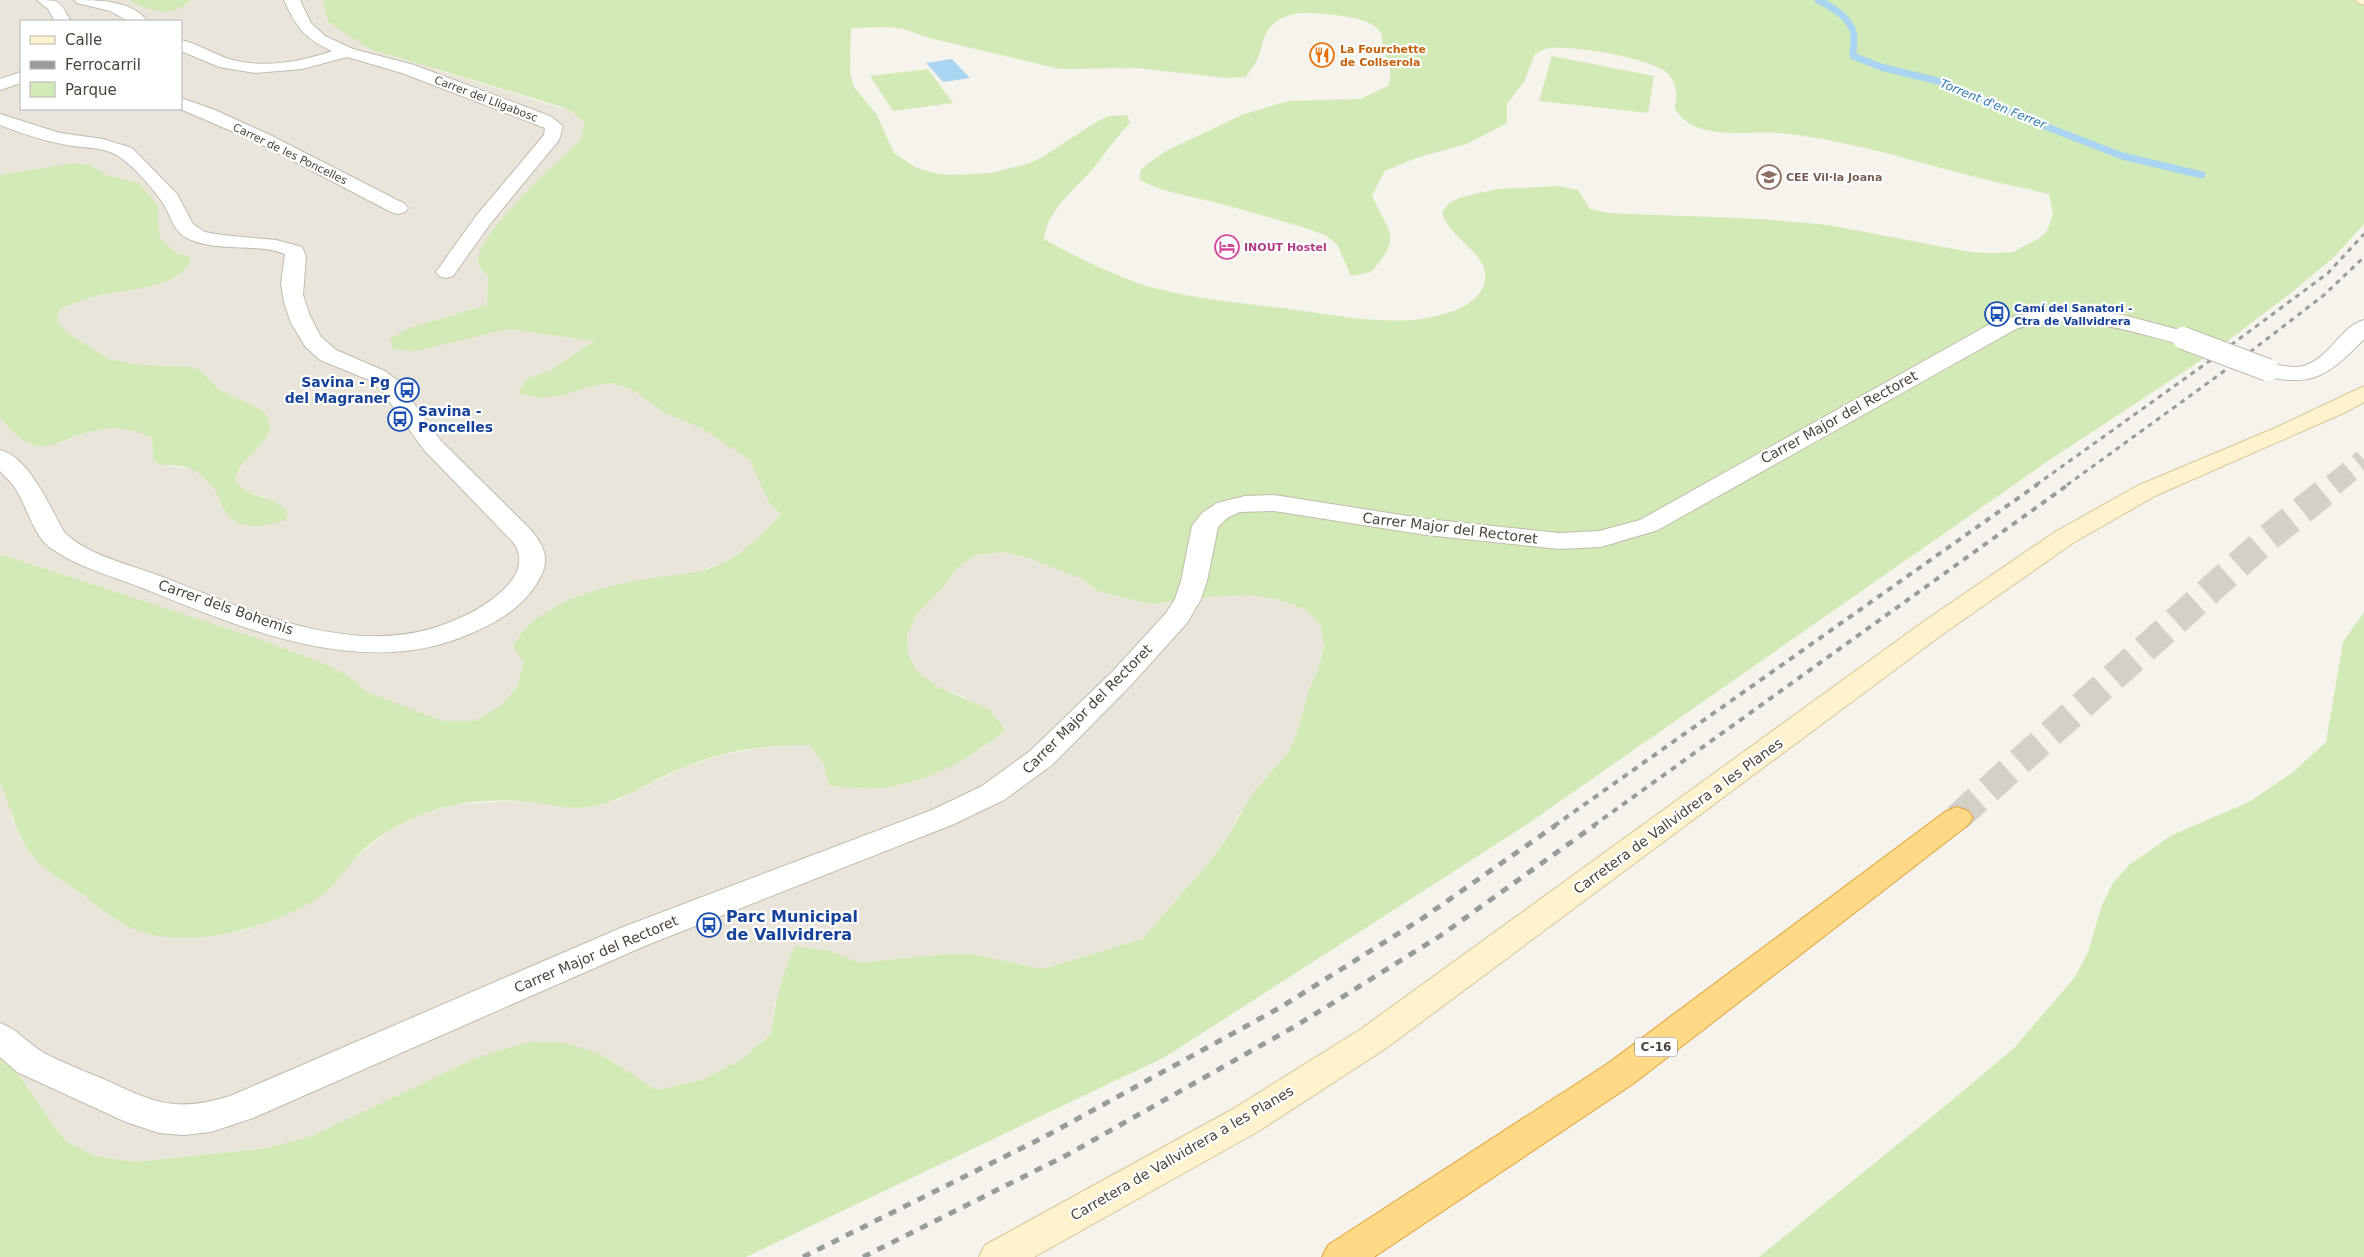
<svg xmlns="http://www.w3.org/2000/svg" width="2364" height="1257" font-family="'DejaVu Sans',sans-serif">
	<style>
		.residential { fill: #eae5da; fill-rule: evenodd }
		.green { fill: #d2eab5; fill-rule: evenodd }
		.water { fill: #a9d4f2 }
		.lines { fill: none; stroke-linecap: round; stroke-linejoin: round }
		.stream { stroke: #a9d4f2; stroke-width: 7 }
		.trunk-tunnel-far1 { stroke: #d4d0c8; stroke-width: 22; stroke-dasharray: 22 11; stroke-linecap: butt }
		.trunk-tunnel { stroke: #d4d0c8; stroke-width: 28; stroke-dasharray: 28 14; stroke-linecap: butt }
		.minor-casing { stroke: #c2bbae; stroke-width: 2 }
		.tertiary-casing { stroke: #c2bbae; stroke-width: 2 }
		.secondary-casing { stroke: #d6c79b; stroke-width: 2 }
		.trunk-casing { stroke: #e0a43c; stroke-width: 2 }
		.minor { fill: #fff; fill-rule: evenodd }
		.tertiary { fill: #fff; fill-rule: evenodd }
		.secondary { fill: #fff3cd; fill-rule: evenodd }
		.trunk { fill: #ffd985; fill-rule: evenodd }
		.rail-far2 { stroke: #9a9a9a; stroke-width: 3; stroke-dasharray: 5 5; stroke-linecap: butt }
		.rail-far1 { stroke: #9a9a9a; stroke-width: 4; stroke-dasharray: 6 6; stroke-linecap: butt }
		.rail { stroke: #9a9a9a; stroke-width: 5; stroke-dasharray: 8 8; stroke-linecap: butt }
		.tertiary-bridge-casing { stroke: #c2bbae; stroke-width: 24; stroke-linecap: butt }
		.tertiary-bridge { stroke: #fff; stroke-width: 22 }
		.labels { text-anchor: middle; dominant-baseline: central; stroke-width: 4.5; stroke-linejoin: round; paint-order: stroke }
		.far-food-label { font-size: 11px; font-weight: bold; fill: #c56008; stroke: #fff; text-anchor: start }
		.far-street-label { font-size: 11px; fill: #4b4439; stroke: #fff }
		.far-education-label { font-size: 11px; font-weight: bold; fill: #785e54; stroke: #fff; text-anchor: start }
		.far-hotel-label { font-size: 11px; font-weight: bold; fill: #b23c85; stroke: #fff; text-anchor: start }
		.far-transit-label { font-size: 11px; font-weight: bold; fill: #164399; stroke: #fff; text-anchor: start }
		.far-water-label { font-size: 12px; font-style: italic; fill: #2e7ab2; stroke: #fff }
		.shield { fill: #fff; stroke: #817c74; stroke-width: 1 }
		.shield-label { font-size: 12px; font-weight: bold; fill: #4b4439 }
		.transit-label { font-size: 14px; font-weight: bold; fill: #164399; stroke: #fff; text-anchor: end }
		.street-label { font-size: 14px; fill: #4b4439; stroke: #fff }
		.near-transit-label { font-size: 16px; font-weight: bold; fill: #164399; stroke: #fff; text-anchor: start }
	</style>
	<rect width="100%" height="100%" fill="#f6f3ec"/>
	<!-- residential -->
	<path class="residential" d="M0,0H129L139,5H186L191,0H322L328,23L440,71L571,111L585,123L581,139L494,228L482,248L478,258L480,268L488,276L487,305L409,328L485,333L508,329L594,341L551,370L527,379L565,395L587,387L613,383L633,390L665,413L703,429L750,460L768,501L781,513L747,548L722,564L688,574L660,577L578,596L549,610L524,663L518,685L501,706L474,721H442L414,712L365,691L350,677L330,666L260,639L0,554V417L6,426L25,440L57,444L93,430L123,428L143,433L152,438V451L168,466L193,469L200,474L217,492L225,512L268,498L245,491L238,485L235,478L244,462L261,445L233,396L218,389L199,371L127,364L109,359L69,334L57,321L59,310L81,300L174,278L181,273L182,253L174,251L161,239L158,225V206L139,183L107,175L83,163L0,175ZM21,21H181V109H21Z
		M1005,552L1056,567L1080,578L1098,591L1151,604L1220,596L1250,595L1280,600L1306,610L1321,626L1324,646L1319,667L1309,689L1297,733L1288,753L1238,816L1226,840L1207,865L1142,939L1043,969L972,954L934,955L860,963L830,951L775,1003L771,1034L742,1059L702,1080L656,1090L602,1055L476,1058L312,1136L267,1148L219,1153L135,1162L96,1156L65,1141L15,1070L0,1058V783L8,798L12,819L20,838L33,857L74,889L115,918L138,931L207,936L243,931L280,917L317,899L362,852L389,831L420,814L456,804L522,801L586,807L618,800L683,768L714,757L779,744L810,745L824,765L829,786L862,789L899,786L929,775L986,747L966,698L940,688L917,672L908,654L907,635L917,614L946,584L957,568L975,555Z"/>
	<!-- green -->
	<path class="green" d="M129,0H191C170,19 152,12 129,0Z
		M322,0H2364V224L2334,257L2291,293L2209,355L2051,459L1526,825L1165,1057L746,1257H0V1058L15,1070L65,1141L96,1156L135,1162L267,1148L312,1136L476,1058L528,1042L567,1043L602,1055L656,1090L702,1080L742,1059L771,1034C775,1003 782,975 795,946L830,951L860,963L934,955L972,954L1043,969L1142,939L1207,865L1226,840L1252,794L1288,753L1297,733L1309,689L1319,667L1324,647L1321,626L1306,610L1280,600L1250,595L1220,596L1151,604L1098,591L1080,578L1031,559L1005,552L975,555L957,568L946,584L917,614L907,635L908,654L917,672L940,688L990,710L1005,730C976,755 937,777 899,785C876,791 852,788 829,786L824,765L810,745C766,744 723,751 682,768C650,781 621,803 587,807C565,810 543,802 521,801C488,799 450,802 420,815C399,824 376,837 360,853C346,868 333,889 315,900C269,928 191,949 139,931C118,924 98,906 80,893C66,883 42,868 32,855C14,833 12,807 0,783V554L260,639L330,666L350,677L365,691L442,721H474L501,706L518,685L524,663L513,646C518,639 523,630 529,625C564,594 615,584 660,577C681,574 704,573 723,563C747,551 763,532 781,514L768,501L750,460L703,429L665,413L633,390L613,383L587,387L565,395L540,398L518,393L527,379L551,370L594,341L508,329L416,351L393,349L390,339L409,328L487,305L488,276C483,271 477,266 478,257C483,229 558,162 581,139L585,123L571,111L559,106L370,49L328,22ZM1300,13C1318,13 1367,15 1379,30C1384,37 1381,45 1384,53C1390,66 1393,72 1388,86L1360,99L1288,101L1244,114L1168,150L1147,164L1140,171V180C1168,195 1199,197 1229,206C1261,215 1294,224 1325,235L1337,244L1351,276L1371,272C1404,235 1388,233 1372,195L1385,171L1416,158L1467,144L1507,123V104L1524,82L1535,54C1538,53 1542,50 1545,49C1566,43 1650,58 1666,72C1676,81 1679,95 1674,107C1694,143 1744,130 1779,133C1843,139 1902,158 1964,174C1992,182 2021,187 2049,194L2053,214L2047,231L2040,238L2013,252L1992,253L1970,252L1828,225L1761,219L1609,213L1590,209L1578,190L1558,186L1497,189L1462,197L1449,203L1442,212C1448,239 1493,254 1484,284C1476,310 1436,317 1413,320C1374,323 1334,315 1296,310C1250,304 1203,300 1158,289C1120,279 1078,258 1044,239C1048,207 1077,189 1096,165C1107,151 1117,136 1130,123L1127,115L1109,116L1096,122L1041,158L1027,164L991,173L948,175L930,172L915,167L894,153L877,115L854,87L850,73L851,28L889,27L904,29L929,38L1060,69L1137,68L1226,78L1245,77C1272,51 1251,21 1300,13Z
		M1552,56L1654,76L1648,113L1539,101Z
		M928,69L953,103L893,111L870,76Z
		M73,163L90,165L107,175L139,183L158,206V225L161,239L174,251L189,257L190,261C178,289 122,290 96,296C83,299 71,304 59,310L57,321L69,334L109,359L139,365L192,367L199,370L218,389L263,411C281,430 258,447 245,461C241,465 238,472 235,478C243,500 275,493 288,513L285,520C266,527 238,532 225,511C221,506 220,499 217,493C213,486 203,476 195,471C185,464 169,466 157,464L153,458L152,438C126,424 100,427 73,437C63,441 54,446 44,446C28,448 8,429 0,417V175Z
		M2364,612V1257H1759L1956,1097L2014,1048L2075,977L2088,952L2102,905L2113,883L2129,865L2172,835L2249,802L2292,773L2326,742L2343,642Z"/>
	<!-- water -->
	<path class="water" d="M952,59L970,78L943,82L926,63Z"/>
	<g class="lines">
		<!-- stream -->
		<path class="stream" d="M1818,0C1832,7 1852,18 1854,36C1854,43 1853,49 1853,56L1881,67L1946,83L2001,109L2122,156L2202,175"/>
		<!-- trunk-tunnel-far1 -->
		<path class="trunk-tunnel-far1" d="M2333,485L2364,460"/>
		<!-- trunk-tunnel -->
		<path class="trunk-tunnel" d="M1957,818L2269,537L2335,484"/>
		<!-- minor casing -->
		<g class="minor-casing">
			<path id="minor" d="M37,0C61,0 59,1 71,21H55L48,9Z
				M74,0C97,0 132,0 147,21H128L110,11L77,3Z
				M284,0H300L311,23L325,36L353,49L414,65L550,116L563,126L559,140L490,224L453,276L446,278L439,276L436,272L476,216L544,135L545,128L402,73L347,57L302,69L255,73L219,67L181,51V40C198,44 212,53 229,59C261,69 301,62 332,51C304,38 297,28 284,0Z
				M21,72V83L0,90V79Z
				M181,98L215,110L270,135L405,204L408,208L405,212L398,214L391,212L257,142L180,109Z
				M0,114L60,133L103,139L132,148L177,194L193,224L205,232L222,235L276,240L302,247L306,256L303,295L310,316L321,337L336,350L385,371L397,380L440,440L531,530C551,554 549,568 530,593C516,611 493,624 472,633C365,681 246,630 145,589C115,577 82,569 55,551C32,538 28,505 13,485C9,480 4,476 0,471V450C29,457 50,507 64,532C88,556 129,564 160,576C250,611 359,663 455,620C475,612 493,601 508,585C520,572 524,555 512,541L424,450L381,390L369,380L320,360L305,346L291,323L284,302L281,284L285,254C258,243 221,252 191,240C171,232 172,214 160,199C149,184 135,168 121,158C104,145 81,149 62,144C41,140 20,133 0,125Z"/>
		</g>
		<!-- tertiary casing -->
		<g class="tertiary-casing">
			<path id="tertiary" d="M2060,310L2123,315L2191,333L2194,338L2191,343L2183,345C2130,331 2070,310 2016,329L1658,530L1601,547L1559,549L1427,535L1274,511L1240,512L1227,518L1218,527L1207,581L1201,599L1187,623L1132,684L1052,765L1004,800L954,824L647,945L253,1118L211,1132L183,1135L159,1133L126,1122L17,1072L0,1057V1023C18,1029 28,1044 44,1053C63,1063 82,1070 101,1078C152,1101 173,1114 230,1096L623,927L932,810L982,786L1030,751L1112,672L1166,613L1175,599L1181,581L1192,526L1202,513L1217,503L1245,496L1274,495L1427,519L1559,533L1599,531L1640,520L1990,324L2019,315Z
				M2364,320V339C2328,376 2313,388 2260,375L2257,370L2260,365C2275,361 2291,371 2306,365C2330,357 2341,326 2364,320Z"/>
		</g>
		<!-- secondary casing -->
		<g class="secondary-casing">
			<path id="secondary" d="M2355,0H2364V5L2358,3Z
				M2364,386V402L2346,412L2155,496L2073,543L1943,634L1385,1049L1259,1131L1034,1257H979L985,1245L1233,1109L1361,1029L1923,622L2055,532L2137,486L2275,428Z"/>
		</g>
		<!-- trunk casing -->
		<g class="trunk-casing">
			<path id="trunk" d="M1957,807L1968,811L1973,818L1968,825L1633,1084L1374,1257H1322L1328,1245L1607,1064L1946,811Z"/>
		</g>
		<!-- minor -->
		<use href="#minor" class="minor"/>
		<!-- tertiary -->
		<use href="#tertiary" class="tertiary"/>
		<!-- secondary -->
		<use href="#secondary" class="secondary"/>
		<!-- trunk -->
		<use href="#trunk" class="trunk"/>
		<!-- rail-far2 -->
		<path class="rail-far2" d="M2231,345L2328,273L2364,234
			M2250,352L2324,295L2364,257
			M2036,485L2215,357
			M2067,485L2234,364"/>
		<!-- rail-far1 -->
		<path class="rail-far1" d="M1554,826L2038,484
			M1593,826L2069,484"/>
		<!-- rail -->
		<path class="rail" d="M803,1257L1046,1136L1281,1007L1420,920L1556,825
			M863,1257L1067,1155L1299,1024L1440,936L1595,825"/>
		<!-- tertiary-bridge casing -->
		<g class="tertiary-bridge-casing">
			<path id="tertiary-bridge" d="M2183,338L2268,370"/>
		</g>
		<!-- tertiary-bridge -->
		<use href="#tertiary-bridge" class="tertiary-bridge"/>
	</g>
	<!-- icons -->
	<defs>
		<g id="restaurant-ring" transform="scale(1.25)"><circle r="9.5" fill="#fff" stroke="#e8710a" stroke-width="1.5"/><path d="M-5-6h1v4h1v-4h1v4h1v-4h1v5L-1.5 .5V6h-2V.5L-5-1ZM5-6V6H3V1.5H1.5Q1.5-4 5-6Z" fill="#e8710a"/></g>
		<g id="school-ring" transform="scale(1.25)"><circle r="9.5" fill="#fff" stroke="#8d6e63" stroke-width="1.5"/><path d="M0-5L7-2L0 1L-7-2ZM-4 1L0 2.5L4 1V4Q0 6-4 4Z" fill="#8d6e63"/></g>
		<g id="hotel-ring" transform="scale(1.25)"><circle r="9.5" fill="#fff" stroke="#d1479c" stroke-width="1.5"/><path d="M-6-4.5h1.5V1H6V5H4.5V3h-9V5H-6ZM-4 0a1.8 1.8 0 1 1 3.6 0ZM.5 0V-2.5h3Q6-2.5 6 0Z" fill="#d1479c"/></g>
		<g id="bus-ring" transform="scale(1.25)"><circle r="9.5" fill="#fff" stroke="#1a4fb4" stroke-width="1.5"/><path d="M-5-6H5V4H4V6H2V4H-2V6H-4V4H-5ZM-3.5-4V0h7V-4ZM-3.5 1.2v1.5H-2V1.2ZM2 1.2v1.5H3.5V1.2Z" fill="#1a4fb4"/></g>
	</defs>
	<g fill-rule="evenodd">
		<use href="#restaurant-ring" x="1322" y="55"/>
		<use href="#school-ring" x="1769" y="177"/>
		<use href="#hotel-ring" x="1227" y="247"/>
		<use href="#bus-ring" x="1997" y="314"/>
		<use href="#bus-ring" x="407" y="390"/>
		<use href="#bus-ring" x="400" y="419"/>
		<use href="#bus-ring" x="709" y="925"/>
	</g>
	<g class="labels">
		<!-- far-food labels -->
		<g class="far-food-label">
			<text x="1340" y="49">La Fourchette<tspan x="1340" dy="13">de Collserola</tspan></text>
		</g>
		<!-- far-street labels -->
		<g class="far-street-label">
			<text transform="translate(486 99) rotate(21)">Carrer del Lligabosc</text>
			<text transform="translate(290 154) rotate(26)">Carrer de les Poncelles</text>
		</g>
		<!-- far-education labels -->
		<g class="far-education-label">
			<text x="1786" y="177">CEE Vil·la Joana</text>
		</g>
		<!-- far-hotel labels -->
		<g class="far-hotel-label">
			<text x="1244" y="247">INOUT Hostel</text>
		</g>
		<!-- far-transit labels -->
		<g class="far-transit-label">
			<text x="2014" y="308">Camí del Sanatori -<tspan x="2014" dy="13">Ctra de Vallvidrera</tspan></text>
		</g>
		<!-- far-water labels -->
		<g class="far-water-label">
			<text transform="translate(1993 104) rotate(22)">Torrent d'en Ferrer</text>
		</g>
		<!-- shield labels -->
		<rect class="shield" x="1635" y="1037.5" width="42" height="19" rx="4"/>
		<g class="shield-label">
			<text x="1656" y="1047">C-16</text>
		</g>
		<!-- transit labels -->
		<g class="transit-label">
			<text x="390" y="382">Savina - Pg<tspan x="390" dy="16">del Magraner</tspan></text>
			<text x="418" y="411" text-anchor="start">Savina -<tspan x="418" dy="16">Poncelles</tspan></text>
		</g>
		<!-- street labels -->
		<g class="street-label">
			<text transform="translate(1839 417) rotate(-29)">Carrer Major del Rectoret</text>
			<text transform="translate(1450 528) rotate(7)">Carrer Major del Rectoret</text>
			<text transform="translate(226 607) rotate(19)">Carrer dels Bohemis</text>
			<text transform="translate(1087 709) rotate(-45)">Carrer Major del Rectoret</text>
			<text transform="translate(1678 816) rotate(-36)">Carretera de Vallvidrera a les Planes</text>
			<text transform="translate(596 954) rotate(-23)">Carrer Major del Rectoret</text>
			<text transform="translate(1182 1153) rotate(-30)">Carretera de Vallvidrera a les Planes</text>
		</g>
		<!-- near-transit labels -->
		<g class="near-transit-label">
			<text x="726" y="916">Parc Municipal<tspan x="726" dy="18">de Vallvidrera</tspan></text>
		</g>
	</g>
	<!-- legend -->
	<rect x="20" y="20" width="162" height="90" fill="#ffffff" stroke="#b7b4b0"/>
	<rect x="30" y="36" width="25" height="8" fill="#fff3cd" stroke="#b7b4b0"/>
	<text x="65" y="45" font-size="15" fill="#4b4439">Calle</text>
	<rect x="30" y="61" width="25" height="8" fill="#9a9a9a" stroke="#b7b4b0"/>
	<text x="65" y="70" font-size="15" fill="#4b4439">Ferrocarril</text>
	<rect x="30" y="82" width="25" height="15" fill="#d2eab5" stroke="#b7b4b0"/>
	<text x="65" y="95" font-size="15" fill="#4b4439">Parque</text>
</svg>
